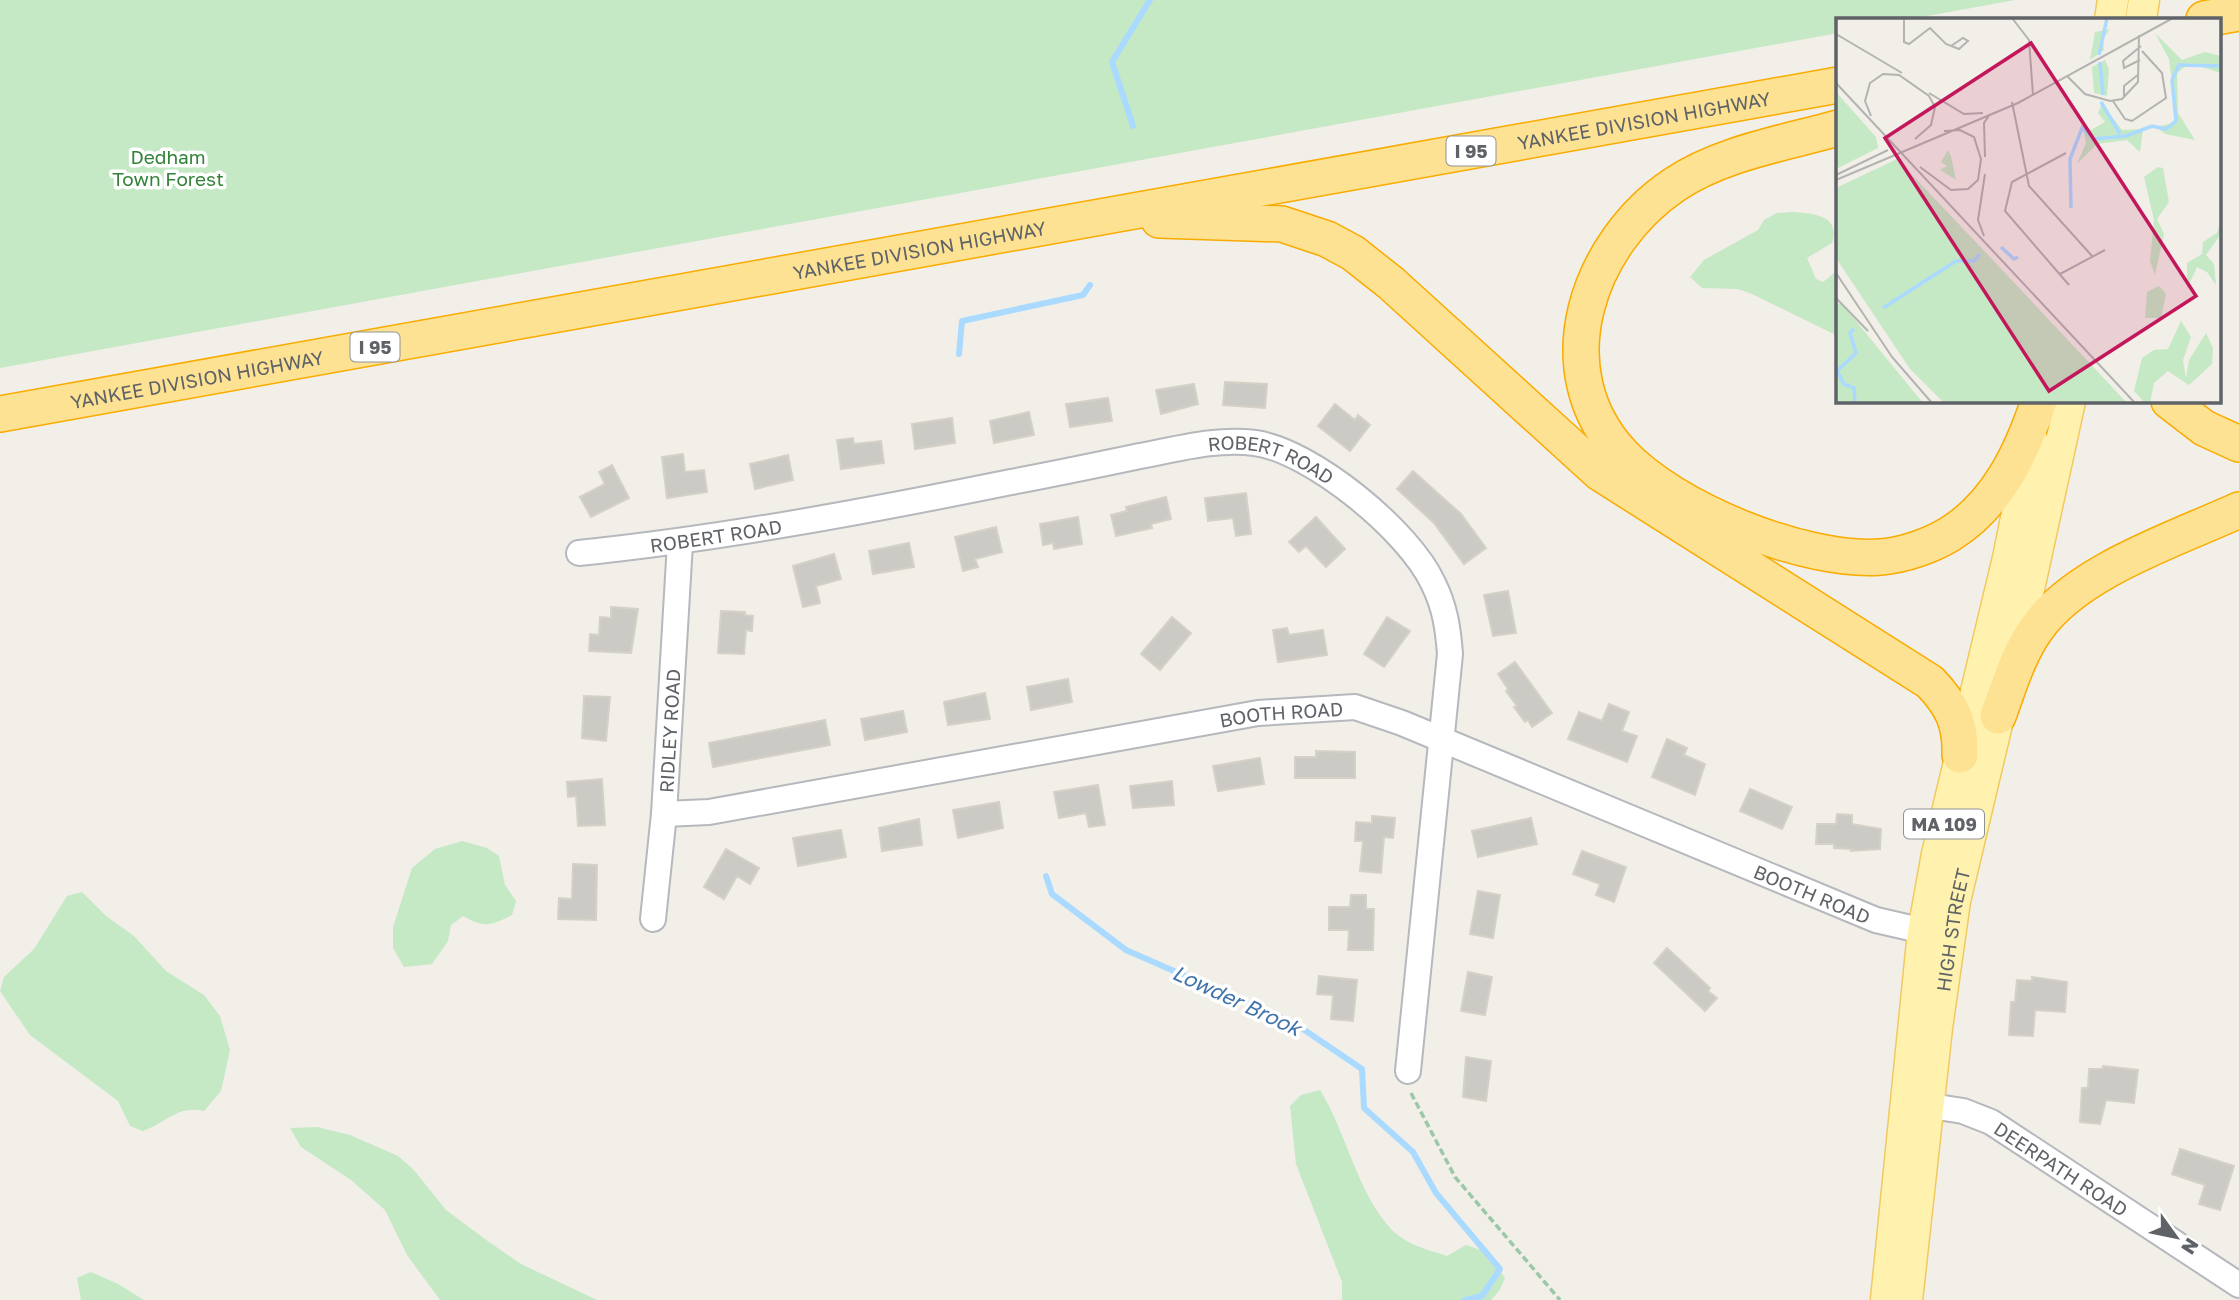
<svg xmlns="http://www.w3.org/2000/svg" width="2239" height="1300" font-family="'Golos Text',sans-serif">
	<style>
		.green { fill: #c5e8c5 }
		.lines { fill: none; stroke-linecap: round; stroke-linejoin: round }
		.stream { stroke: #aadaff; stroke-width: 6 }
		.building { fill: #cccac5; stroke: #d6d1c6; stroke-width: 2 }
		.minor-casing { stroke: #b5b8bc; stroke-width: 28 }
		.major-casing { stroke: #f2c960; stroke-width: 33 }
		.highway-casing { stroke: #f9ab00; stroke-width: 38 }
		.path { stroke: #9cc7a9; stroke-width: 3.5; stroke-dasharray: 7 3.5; stroke-linecap: butt }
		.minor { stroke: #fff; stroke-width: 24 }
		.major { stroke: #fff2af; stroke-width: 30 }
		.highway { stroke: #fde293; stroke-width: 35 }
		.labels { text-anchor: middle; dominant-baseline: central; stroke-width: 7; stroke-linejoin: round; paint-order: stroke }
		.shield { fill: #fff; stroke: #8f9295; stroke-width: 2 }
		.shield-label { font-size: 18px; font-weight: bold; fill: #5f6368 }
		.street-label { font-size: 19px; fill: #5f6368; stroke: #fff }
		.park-label { font-size: 19px; fill: #348238; stroke: #fff }
		.water-label { font-size: 21px; font-style: italic; fill: #4174aa; stroke: #fff }
		.inset-river { fill: none; stroke: #aadaff; stroke-width: 3.5 }
		.inset-road { fill: none; stroke: #b3b3b1; stroke-width: 2 }
		.view { fill: #c2185b; fill-opacity: 0.15; stroke: #c2185b; stroke-width: 3.5 }
		.inset-edge { fill: none; stroke: #5f6368; stroke-width: 3.5 }
	</style>
	<rect width="100%" height="100%" fill="#f1efe8"/>
	<!-- green -->
	<path class="green" d="M0,0H2015L1911,19H1838V33L0,368Z
		M1794,212C1815,214 1841,216 1832,243L1807,258L1816,279L1823,282L1838,270V336L1752,294L1738,289L1702,288L1690,277L1704,260L1758,230L1764,220L1777,213Z
		M462,841L487,848L499,856L505,885L516,901L512,915C491,926 484,928 463,916L451,925L448,941L432,964L404,967L393,948V927L412,868L435,849Z
		M82,892L106,916L134,936L166,971L204,995L220,1016L230,1050L221,1091L204,1111C177,1105 166,1123 143,1131L130,1126L118,1101L30,1035L0,991L4,977L34,949L67,896Z
		M1320,1090C1346,1131 1358,1196 1393,1231C1407,1245 1429,1250 1447,1256L1466,1245L1487,1252L1505,1278L1499,1291L1491,1300H1342V1282L1296,1164L1290,1106L1301,1095Z
		M317,1127L350,1135L398,1156L413,1169L446,1210L489,1242L521,1264L597,1300H440L407,1255L385,1210L351,1180L301,1147L290,1128Z
		M91,1272L118,1284L144,1300H81L77,1278Z"/>
	<g class="lines">
		<!-- stream -->
		<path class="stream" d="M1133,126L1112,62L1150,0
			M959,354L962,321L1083,295L1090,285
			M1046,876L1052,894L1126,950L1297,1025L1362,1069L1364,1108L1413,1152L1436,1193L1500,1269L1482,1296L1465,1300"/>
	</g>
	<!-- building -->
	<path class="building" d="M1225,382L1267,384L1265,408L1223,405Z
		M1194,384L1198,404L1161,414L1156,390Z
		M1108,398L1112,421L1070,427L1066,404Z
		M1335,404L1355,420L1358,415L1370,425L1350,451L1318,426Z
		M1029,412L1034,435L994,443L990,421Z
		M952,418L955,443L915,449L912,424Z
		M853,438L854,444L881,441L884,463L841,469L837,440Z
		M683,454L685,472L704,470L707,492L667,498L662,457Z
		M788,455L793,480L755,489L750,464Z
		M612,465L629,498L591,517L580,497L605,484L599,472Z
		M1413,471L1461,514L1486,548L1464,564L1434,523L1397,489Z
		M1246,493L1251,534L1236,536L1233,518L1208,521L1205,498Z
		M1166,497L1171,519L1151,524L1152,528L1116,536L1111,515L1127,511L1126,507Z
		M1078,517L1082,544L1054,549L1053,543L1043,545L1040,524Z
		M1316,517L1345,549L1326,567L1306,546L1299,552L1289,542Z
		M996,527L1002,552L975,559L978,567L963,571L955,537Z
		M909,543L914,567L873,574L869,551Z
		M834,554L841,579L816,586L820,603L803,607L793,566Z
		M1508,591L1516,633L1493,636L1484,595Z
		M611,607L638,609L631,653L589,651L590,634L599,635L600,617L611,618Z
		M721,611L745,612V615L753,616L752,631L746,630L744,654L718,653Z
		M1172,617L1191,633L1160,670L1141,654Z
		M1387,617L1410,631L1384,667L1364,654Z
		M1287,628L1289,635L1323,630L1327,655L1278,662L1273,630Z
		M1515,662L1552,713L1532,727L1528,720L1525,722L1514,707L1517,706L1506,691L1508,689L1498,674Z
		M1068,679L1072,702L1031,710L1027,687Z
		M985,693L990,719L948,725L944,702Z
		M584,696L610,697L606,741L582,738Z
		M1609,704L1629,712L1622,731L1637,736L1627,762L1568,739L1579,712L1602,721Z
		M903,711L907,732L865,740L861,719Z
		M825,720L830,745L713,767L709,743Z
		M1667,739L1687,748L1684,755L1705,764L1695,795L1652,777Z
		M1316,751L1355,752V778H1295V757H1316Z
		M1260,758L1264,784L1218,791L1213,766Z
		M602,779L605,825L578,826L576,796L568,797L567,782Z
		M1172,781L1174,805L1133,808L1130,786Z
		M1098,785L1105,825L1089,827L1086,813L1059,818L1054,792Z
		M1750,789L1792,807L1782,829L1740,811Z
		M999,802L1003,828L958,838L953,810Z
		M1837,814L1852,815V824L1881,829L1880,849L1851,851L1852,849L1834,848V844H1816L1817,824H1836Z
		M1372,816L1395,818L1393,838L1384,837L1381,873L1360,871L1363,841H1355L1356,822L1372,823Z
		M1531,818L1537,844L1478,857L1472,831Z
		M919,819L922,845L882,851L879,828Z
		M841,830L846,857L798,866L793,838Z
		M726,849L759,868L750,884L737,876L724,899L704,887Z
		M1582,851L1626,867L1614,902L1596,895L1600,884L1573,874Z
		M573,864L597,865L596,920L558,919L559,898L572,899Z
		M1478,891L1500,895L1493,938L1470,934Z
		M1351,895H1366V909H1374L1373,950H1348L1349,930H1329V907H1350Z
		M1667,948L1710,988L1708,991L1717,998L1705,1011L1654,963Z
		M1468,972L1492,977L1485,1015L1461,1011Z
		M1319,976L1357,980L1353,1021L1331,1019L1333,995L1317,994Z
		M2032,977L2067,982L2065,1012L2035,1010L2033,1036L2009,1035L2011,1002H2015L2017,980L2032,981Z
		M1466,1057L1491,1061L1486,1101L1463,1097Z
		M2103,1066L2138,1070L2134,1103L2106,1100L2100,1124L2080,1122L2082,1088H2088L2089,1069H2103Z
		M2180,1149L2234,1166L2220,1210L2199,1204L2205,1185L2172,1174Z"/>
	<g class="lines">
		<!-- minor casing -->
		<g class="minor-casing">
			<g id="minor">
				<path id="s1" d="M579,553C724,538 868,511 1011,482C1054,474 1097,465 1140,456C1178,449 1216,438 1255,443C1312,451 1409,531 1433,583C1445,607 1448,628 1450,654L1408,1071"/>
				<path id="s2" d="M664,814L709,812L1258,713L1355,707L1402,723L1876,920L1941,935"/>
				<path id="s3" d="M653,919L664,814L680,543"/>
				<path id="s4" d="M1912,1103L1963,1111L1991,1122L2239,1285"/>
			</g>
		</g>
		<!-- major casing -->
		<g class="major-casing">
			<g id="major">
				<path d="M2110,19L2113,0"/>
				<path d="M2141,19L2144,0"/>
				<path d="M1886,1300L1923,932L1937,854L2008,558L2032,439"/>
				<path id="s5" d="M1907,1300L1937,1028L1955,901L2027,598L2070,401"/>
			</g>
		</g>
		<!-- highway casing -->
		<g class="highway-casing">
			<g id="highway">
				<path d="M2204,19L2239,13"/>
				<path d="M1838,128C1785,143 1721,153 1674,185C1588,243 1543,369 1622,454C1673,509 1805,563 1881,557C1904,555 1930,546 1950,534C1998,504 2022,452 2039,401"/>
				<path d="M1159,220L1282,224L1327,239L1353,253L1391,283L1600,473L1930,682C1952,705 1961,723 1960,755"/>
				<path d="M2169,401L2204,428L2239,444"/>
				<path id="s6" d="M0,414L1838,85"/>
				<path d="M1998,716C2009,686 2018,654 2037,628C2077,571 2176,539 2239,510"/>
			</g>
		</g>
		<!-- path -->
		<path class="path" d="M1411,1093L1455,1177L1560,1300"/>
		<!-- minor -->
		<use href="#minor" class="minor"/>
		<!-- major -->
		<use href="#major" class="major"/>
		<!-- highway -->
		<use href="#highway" class="highway"/>
	</g>
	<g class="labels">
		<!-- shield labels -->
		<g class="shield">
			<rect x="1446.5" y="136.5" width="49" height="29" rx="5"/>
			<rect x="350.5" y="332.5" width="49" height="29" rx="5"/>
			<rect x="1904" y="809.5" width="80" height="29" rx="5"/>
		</g>
		<g class="shield-label">
			<text x="1471" y="151">I 95</text>
			<text x="375" y="347">I 95</text>
			<text x="1944" y="824">MA 109</text>
		</g>
		<!-- street labels -->
		<g class="street-label">
			<text stroke="none"><textPath href="#s6" startOffset="1670">YANKEE DIVISION HIGHWAY</textPath></text>
			<text stroke="none"><textPath href="#s6" startOffset="934">YANKEE DIVISION HIGHWAY</textPath></text>
			<text stroke="none"><textPath href="#s6" startOffset="200">YANKEE DIVISION HIGHWAY</textPath></text>
			<text stroke="none"><textPath href="#s1" startOffset="705">ROBERT ROAD</textPath></text>
			<text stroke="none"><textPath href="#s1" startOffset="138">ROBERT ROAD</textPath></text>
			<text stroke="none"><textPath href="#s2" startOffset="626">BOOTH ROAD</textPath></text>
			<text stroke="none"><textPath href="#s3" startOffset="189">RIDLEY ROAD</textPath></text>
			<text stroke="none"><textPath href="#s2" startOffset="1194">BOOTH ROAD</textPath></text>
			<text stroke="none"><textPath href="#s5" startOffset="373">HIGH STREET</textPath></text>
			<text stroke="none"><textPath href="#s4" startOffset="166">DEERPATH ROAD</textPath></text>
		</g>
		<!-- park labels -->
		<g class="park-label">
			<text x="168" y="156">Dedham<tspan x="168" dy="22">Town Forest</tspan></text>
		</g>
		<!-- water labels -->
		<g class="water-label">
			<text transform="translate(1237 1000) rotate(25)">Lowder Brook</text>
		</g>
	</g>
	<!-- overview -->
	<g transform="translate(1836 18)">
		<rect width="385" height="385" fill="#f1efe8"/>
		<path d="M274,11L267,21L268,32L254,42L259,14ZM319,15L346,42L369,34L385,38V55L354,45L341,55L342,95L359,122L329,116L320,109L337,105L340,97L333,41ZM269,42L273,51L271,78L258,75L256,49ZM0,74L40,119L42,130L0,151ZM266,86L286,112L307,111L304,134L291,122L261,126L241,146L250,125L247,109L255,112L269,104L262,95ZM112,132L115,138L120,162L104,152L111,148L105,144ZM61,141L171,257L291,385H108L74,351L0,240V170ZM322,149L327,150L333,184L321,201L328,216L319,257L314,243L318,202L308,159ZM385,203V216L370,237L378,246L380,267L371,254L361,249L351,271V245L366,236L367,224L381,215ZM323,268L330,276L325,300H309L311,274ZM0,285L6,286L87,385H0ZM345,303L355,319L347,342L350,360L353,342L370,315L377,330L376,346L353,367L332,353L318,365L314,385H309L298,373L306,340L318,332L332,331Z" fill="#c5e8c5"/>
		<path class="inset-river" d="M263,37L271,0M264,44L267,77M265,84L284,116M235,190L234,141L246,110L258,121L290,118L316,108L330,111L340,103L336,62L343,47L385,48M165,229L178,241L182,239M47,290L120,243H138L144,236M18,311L14,315L20,335L1,353L8,366L18,370L19,385"/>
		<path class="inset-road" d="M68,0V24L73,26L94,10L110,26L123,31L132,23L127,20L115,28M176,0L193,22L197,77M0,16L66,55M304,42L288,50L287,43L305,28M231,58L249,76L274,83L286,81L302,64L303,17M0,65L299,385M93,75L128,96L147,95M288,78V68L303,56M277,83L289,101L296,103L330,80L326,55L306,33M176,84L193,168L256,238M35,98L29,83L34,65L47,56L63,57L93,78L99,89L95,107L79,121M230,135L176,164L169,193L233,267M149,139L148,105L154,96M84,149L115,172L132,171L142,162L145,141L138,119L124,112L108,113M0,157L52,132M0,162L182,85L337,0M148,218L142,202L149,156M0,255L56,339L96,385M224,256L269,232M0,280L32,313"/>
		<path class="view" d="M195,25L360,278L213,373L49,120Z"/>
		<rect width="385" height="385" class="inset-edge"/>
	</g>
	<!-- north arrow -->
	<g transform="translate(2176 1237) rotate(123)" stroke="#ffffff" stroke-width="5" paint-order="stroke">
	<path d="M0-5L12 26L0 18L-12 26Z" fill="#5f6368"/>
	<text y="-10" font-size="19" font-weight="bold" text-anchor="middle" fill="#5f6368">N</text>
	</g>
</svg>
